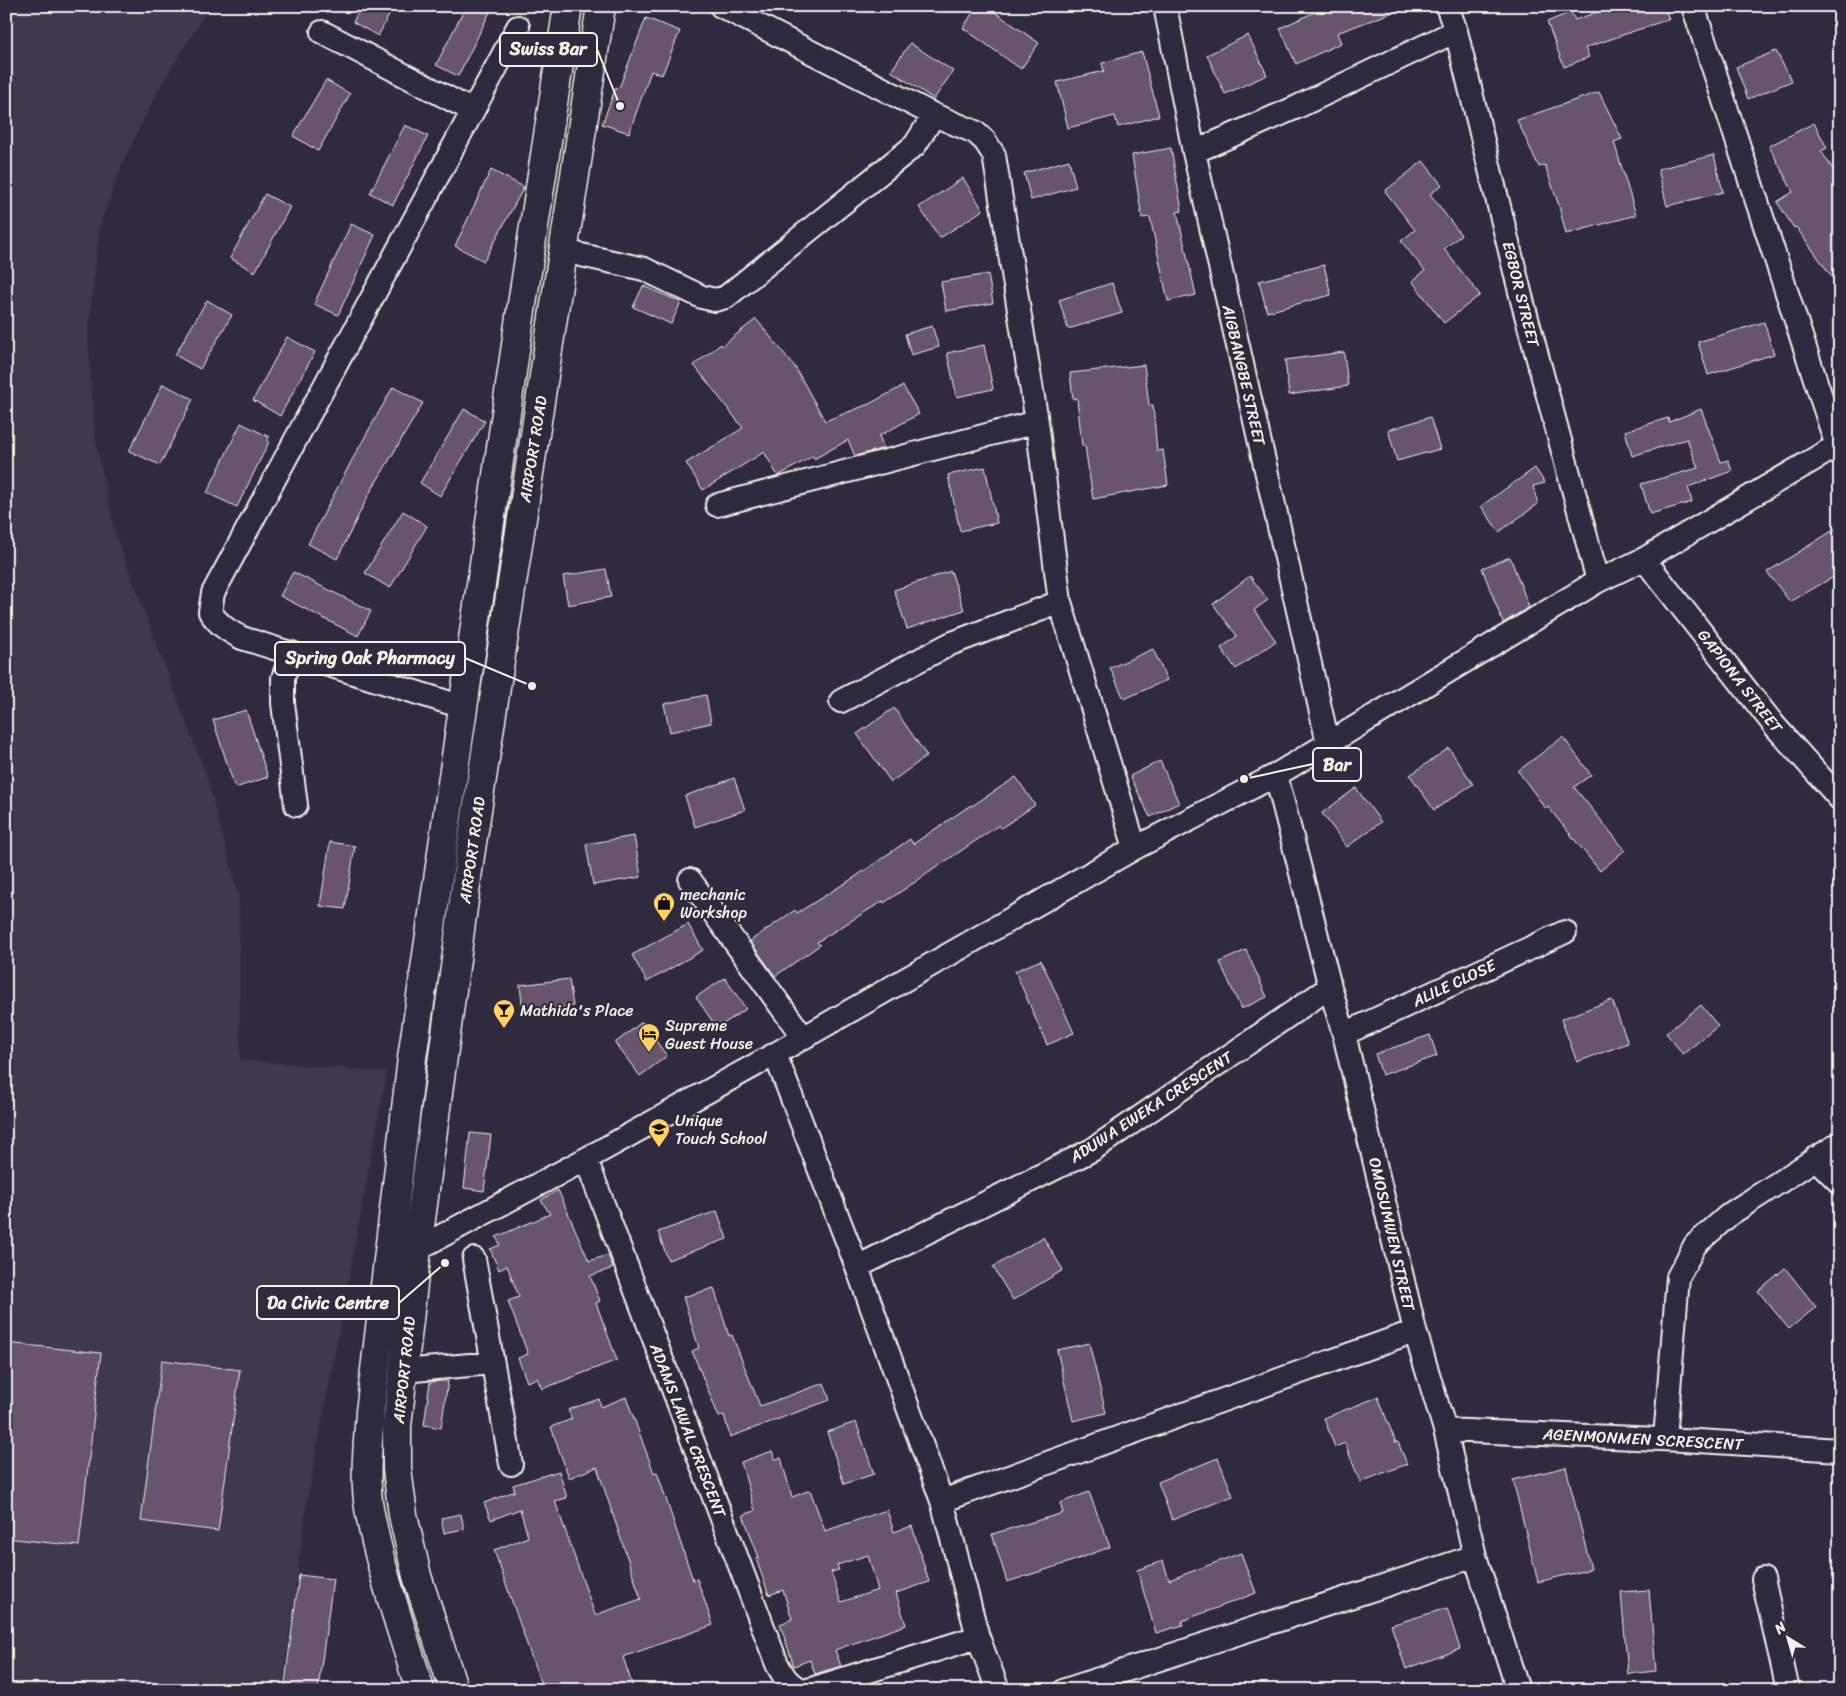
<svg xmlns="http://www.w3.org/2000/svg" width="1846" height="1696" font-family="Sriracha,sans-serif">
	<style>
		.built { fill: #40374b }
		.building { fill: #67546d; stroke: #f4f1e8; fill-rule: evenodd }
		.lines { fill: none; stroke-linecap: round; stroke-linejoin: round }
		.minor-casing { stroke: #f4f1e8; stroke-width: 26 }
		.major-casing { stroke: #f4f1e8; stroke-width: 31 }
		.minor { stroke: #2f2a3d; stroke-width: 22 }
		.major { stroke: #2f2a3d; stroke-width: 28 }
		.labels { text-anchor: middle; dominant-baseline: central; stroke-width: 4; stroke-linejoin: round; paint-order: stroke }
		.street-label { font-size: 16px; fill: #f4f1e8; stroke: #2f2a3d }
		.poi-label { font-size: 16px; fill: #f4f1e8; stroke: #2f2a3d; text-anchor: start }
		.leader { fill: none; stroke: #f4f1e8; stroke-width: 2 }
		.callout-dot { fill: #f4f1e8; stroke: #2f2a3d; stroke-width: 2 }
		.callout { fill: #2f2a3d; stroke: #f4f1e8; stroke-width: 2 }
		.callout-label { font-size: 18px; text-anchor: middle; font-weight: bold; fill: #f4f1e8 }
	</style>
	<rect width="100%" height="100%" fill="#2f2a3d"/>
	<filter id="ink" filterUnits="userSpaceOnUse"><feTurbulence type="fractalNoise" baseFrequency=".02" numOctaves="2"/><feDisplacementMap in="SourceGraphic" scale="10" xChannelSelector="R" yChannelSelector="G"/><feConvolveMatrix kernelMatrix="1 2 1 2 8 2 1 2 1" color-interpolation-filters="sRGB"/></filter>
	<g filter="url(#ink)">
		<!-- built -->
		<path class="built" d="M6,6H210L160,87L124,160L100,224L88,335L95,439L116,536L207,777L239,897L240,1060L387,1072L307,1503L282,1690H6Z"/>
		<!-- building -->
		<path class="building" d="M361,6H394L378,36L353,22Z
			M466,6H493L458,76L436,65Z
			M977,6H986L1039,43L1021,69L963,28Z
			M1328,6H1404V8L1337,33L1341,43L1296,64L1280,28Z
			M1614,6H1664L1669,19L1585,48L1589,57L1564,67L1547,22L1571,12L1575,20Z
			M646,18L680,31L662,75L651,71L629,133L602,124L616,87L619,88Z
			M1248,35L1267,75L1225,94L1207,55Z
			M910,43L953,71L934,99L891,71Z
			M1776,51L1792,81L1748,99L1736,67Z
			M1142,52L1159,116L1118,127L1115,116L1068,128L1057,82L1104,71L1102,63Z
			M326,80L350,94L318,151L293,136Z
			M1599,92L1622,139L1614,142L1636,215L1566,234L1559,206L1545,165L1539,167L1517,120Z
			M1814,123L1827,148L1821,151L1840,180V288L1796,227L1794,228L1777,202L1793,192L1769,146Z
			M405,125L428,136L393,205L370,193Z
			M1171,148L1182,211L1177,212L1196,295L1168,301L1150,217L1142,218L1132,155Z
			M1714,155L1723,192L1667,206L1658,169Z
			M1069,160L1076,187L1031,200L1024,173Z
			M1423,161L1442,185L1430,194L1461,235L1444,249L1480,295L1444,323L1412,281L1425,271L1401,241L1415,230L1385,191Z
			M491,170L524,187L484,261L455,246Z
			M963,178L983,210L940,238L919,207Z
			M265,194L290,207L255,272L230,258Z
			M351,224L375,235L338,315L314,304Z
			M1324,265L1331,295L1267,312L1259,281Z
			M988,274L993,303L946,311L941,282Z
			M1112,283L1122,313L1068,329L1059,300Z
			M643,286L681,302L671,324L633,307Z
			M207,300L232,315L200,369L175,355Z
			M756,319L795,367L825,421L869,404L903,386L919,414L879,436L884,448L855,456L848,440L814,459L813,456L778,476L764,452L703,490L686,463L743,428L694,365L721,344L722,346Z
			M1764,322L1774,354L1708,375L1698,342Z
			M932,326L939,347L911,355L905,334Z
			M287,337L315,352L280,416L253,400Z
			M984,345L993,389L957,397L947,353Z
			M1344,352L1348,386L1289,395L1285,360Z
			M1144,365L1149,405H1153L1157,451L1163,450L1168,485L1093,499L1085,446H1082L1077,398L1073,399L1070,373Z
			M163,384L193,399L160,465L129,451Z
			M393,387L423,403L368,496L337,559L308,544L352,460Z
			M464,409L485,421L440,496L420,483Z
			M1701,409L1721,462L1728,460L1732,471L1688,487L1692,502L1650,514L1641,484L1698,468L1687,439L1632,456L1625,431L1668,418L1669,422Z
			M1430,417L1440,449L1397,461L1388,430Z
			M241,423L269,437L267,441L269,442L237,507L207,493Z
			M985,467L997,523L960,531L948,475Z
			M1535,468L1545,483L1533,486L1538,504L1499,532L1481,506Z
			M403,511L427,526L390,588L365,573Z
			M1840,526V573L1790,602L1767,572Z
			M1510,557L1529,607L1503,623L1482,568Z
			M606,569L611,597L568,605L563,576Z
			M951,571L964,610L907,629L894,590Z
			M293,572L371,611L358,636L280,596Z
			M1250,576L1268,600L1254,610L1276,641L1236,669L1221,648L1237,636L1213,604Z
			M1153,649L1167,680L1124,699L1110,668Z
			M706,695L711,723L670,732L664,704Z
			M894,708L927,756L891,782L857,734Z
			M246,710L268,777L235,788L213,720Z
			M1563,737L1591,775L1574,787L1625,850L1600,871L1548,807L1546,809L1518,771Z
			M1449,748L1473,784L1434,810L1410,775Z
			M1160,761L1179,803L1150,817L1130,776Z
			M1016,777L1035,805L1001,828L999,825L884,903L883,901L817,942L820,945L775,976L750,941L795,910L797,913L855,877L910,839L913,844L971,805L972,806Z
			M734,778L745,810L695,827L685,796Z
			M1356,788L1381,822L1347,847L1322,813Z
			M634,836L641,877L593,885L586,844Z
			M330,842L355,846L345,909L320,906Z
			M688,924L703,950L647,982L632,955Z
			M1246,950L1267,997L1241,1009L1220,962Z
			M1041,960L1074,1033L1047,1045L1015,971Z
			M725,978L746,1009L717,1028L696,997Z
			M569,979L573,1006L523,1013L520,985Z
			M1612,1000L1628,1043L1577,1062L1561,1019Z
			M1701,1005L1718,1026L1683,1054L1666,1033Z
			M642,1022L667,1056L640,1076L615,1043Z
			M1430,1035L1437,1056L1382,1075L1375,1054Z
			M470,1133L491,1135L484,1191L464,1188Z
			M558,1190L589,1261L608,1255L613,1268L590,1276L600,1301L596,1303L617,1360L542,1389L537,1378L527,1382L518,1358L528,1354L508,1301L519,1297L507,1266L499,1270L490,1249L500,1245L496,1237L550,1214L541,1200Z
			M717,1211L727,1239L668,1260L658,1232Z
			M1043,1237L1063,1270L1013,1300L993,1267Z
			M1785,1268L1816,1307L1789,1329L1758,1291Z
			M714,1288L729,1336L732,1335L760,1406L824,1383L830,1400L730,1437L724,1415L719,1417L692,1351L699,1348L683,1297Z
			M6,1343L101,1353L79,1546L6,1538Z
			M1089,1343L1106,1413L1073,1421L1057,1350Z
			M162,1360L240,1370L218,1531L141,1521Z
			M443,1381H448L441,1428L424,1425L430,1382Z
			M626,1397L654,1473L657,1472L693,1580L697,1579L713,1625L623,1657L634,1690H543L494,1550L528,1537L520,1509L491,1520L484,1503L515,1491L513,1485L559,1471L567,1498L555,1501L595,1615L641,1599L597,1467L569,1478L551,1427L572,1419L568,1410L599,1399L601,1407Z
			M1378,1397L1396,1443L1398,1442L1407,1464L1360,1482L1345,1443L1335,1447L1324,1418Z
			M856,1422L874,1474L844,1484L827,1432Z
			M772,1451L775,1459L781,1458L792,1497L810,1490L825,1531L887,1510L894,1532L912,1526L929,1582L896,1593L906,1625L835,1650L841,1666L815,1674L810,1660L794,1666L780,1624L792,1619L783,1590L769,1595L756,1559L759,1558L743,1515L755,1511L741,1462ZM868,1555L878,1590L841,1602L831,1572L839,1570L837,1565Z
			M1218,1458L1233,1496L1172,1520L1158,1482Z
			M1566,1467L1591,1569L1538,1582L1513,1480Z
			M1089,1492L1110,1547L1067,1563L1007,1582L992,1534L1063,1513L1060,1503Z
			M461,1514L464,1529L444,1533L441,1518Z
			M1241,1553L1256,1593L1182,1621L1183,1625L1156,1633L1137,1570L1163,1561L1169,1580Z
			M299,1575L333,1579L318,1690H284Z
			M1649,1590L1656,1671L1628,1674L1621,1592Z
			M1447,1608L1460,1649L1406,1669L1391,1625Z"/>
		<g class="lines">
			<!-- minor casing -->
			<g class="minor-casing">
				<path id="minor" d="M721,6L934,115L975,132L985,141L994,155L1037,422L1060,602L1135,848
					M1165,6L1194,152L1328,743
					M1447,6L1456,31L1522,300L1598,581
					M1693,6L1837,446
					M322,32L473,111
					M1194,152L1297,107L1456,31
					M563,251L644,269L702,297L715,300L726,297L915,145L934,115
					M717,505L1037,422
					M1644,559L1774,725L1840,799
					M292,653L283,678V703L296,805
					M841,701L950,644L1060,602
					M463,707L242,638C228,631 219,625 210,612L213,593L518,27
					M1276,775L1330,987L1344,1034L1415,1331L1445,1430L1475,1556L1518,1690
					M690,880L803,1037
					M1344,1034L1565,932
					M775,1054L857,1267L942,1501L978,1637L998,1690
					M1815,1158L1840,1183
					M586,1159L777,1664C784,1677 789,1686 804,1690
					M417,1249L586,1159L775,1054L1135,848L1276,775L1598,581L1644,559L1840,444
					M474,1259L511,1464
					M857,1267L1092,1150L1330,987
					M403,1371L492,1363
					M1445,1430L1683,1440L1840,1450
					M1665,1439L1678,1277L1695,1245L1730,1214L1840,1143
					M942,1501L1415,1331
					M1763,1579L1788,1690
					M808,1690L978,1637
					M1065,1690L1475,1556"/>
			</g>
			<!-- major casing -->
			<g class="major-casing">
				<path id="major" d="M420,1690C402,1630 380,1570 369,1508C364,1478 368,1443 370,1412L412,1058L520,317L568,6
					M454,1690L417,1576L403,1515L397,1469V1426L417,1249L470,856L601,6"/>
			</g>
			<!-- minor -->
			<use href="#minor" class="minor"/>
			<!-- major -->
			<use href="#major" class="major"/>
		</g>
	</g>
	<!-- icons -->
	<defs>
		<g id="shop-pin" transform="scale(1.125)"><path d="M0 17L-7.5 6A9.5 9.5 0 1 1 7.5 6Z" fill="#ffd166" stroke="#2f2a3d"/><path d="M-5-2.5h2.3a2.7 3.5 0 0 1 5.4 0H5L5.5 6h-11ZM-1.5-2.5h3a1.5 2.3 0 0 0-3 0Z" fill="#111"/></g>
		<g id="bar-pin" transform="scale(1.125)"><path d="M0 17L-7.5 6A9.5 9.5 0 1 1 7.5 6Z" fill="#ffd166" stroke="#2f2a3d"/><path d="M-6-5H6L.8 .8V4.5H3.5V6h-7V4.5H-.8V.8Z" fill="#111"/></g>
		<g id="hotel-pin" transform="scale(1.125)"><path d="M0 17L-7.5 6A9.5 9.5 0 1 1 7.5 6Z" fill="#ffd166" stroke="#2f2a3d"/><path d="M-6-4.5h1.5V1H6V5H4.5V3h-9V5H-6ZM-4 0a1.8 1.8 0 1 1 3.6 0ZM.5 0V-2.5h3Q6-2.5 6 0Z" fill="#111"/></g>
		<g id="school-pin" transform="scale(1.125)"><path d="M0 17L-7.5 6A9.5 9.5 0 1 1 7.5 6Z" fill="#ffd166" stroke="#2f2a3d"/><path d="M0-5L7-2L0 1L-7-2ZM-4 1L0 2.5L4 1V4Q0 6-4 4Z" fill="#111"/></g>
	</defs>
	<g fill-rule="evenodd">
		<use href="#shop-pin" x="664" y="903"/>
		<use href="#bar-pin" x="504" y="1010"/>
		<use href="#hotel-pin" x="649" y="1034"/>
		<use href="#school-pin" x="659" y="1129"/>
	</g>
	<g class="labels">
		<!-- street labels -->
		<g class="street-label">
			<text transform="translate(1521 294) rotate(76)">EGBOR STREET</text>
			<text transform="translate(1244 375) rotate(77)">AIGBANGBE STREET</text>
			<text transform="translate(533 449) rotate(-81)">AIRPORT ROAD</text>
			<text transform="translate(1740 681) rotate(52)">GAPIONA STREET</text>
			<text transform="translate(472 850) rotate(-82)">AIRPORT ROAD</text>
			<text transform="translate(1454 983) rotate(-25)">ALILE CLOSE</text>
			<text transform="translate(1151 1107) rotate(-33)">ADUWA EWEKA CRESCENT</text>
			<text transform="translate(1392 1234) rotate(77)">OMOSUMWEN STREET</text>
			<text transform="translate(404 1370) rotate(-84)">AIRPORT ROAD</text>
			<text transform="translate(688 1430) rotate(69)">ADAMS LAWAL CRESCENT</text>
			<text transform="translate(1643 1439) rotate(3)">AGENMONMEN SCRESCENT</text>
		</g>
		<!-- poi labels -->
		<g class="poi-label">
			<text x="680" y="894">mechanic<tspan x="680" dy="18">Workshop</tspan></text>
			<text x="520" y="1010">Mathida's Place</text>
			<text x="665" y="1025">Supreme<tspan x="665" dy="18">Guest House</tspan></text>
			<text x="675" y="1120">Unique<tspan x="675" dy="18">Touch School</tspan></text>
		</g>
	</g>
	<!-- callouts -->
	<path class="leader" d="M620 106L597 49M532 686L465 658M1244 779L1313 764M445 1263L399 1303"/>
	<g class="callout-dot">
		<circle cx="620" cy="106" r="5"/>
		<circle cx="532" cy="686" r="5"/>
		<circle cx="1244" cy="779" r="5"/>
		<circle cx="445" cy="1263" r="5"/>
	</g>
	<g class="callout">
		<rect x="500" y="33" width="97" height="33" rx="5"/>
		<rect x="275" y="642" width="190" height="33" rx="5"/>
		<rect x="1313" y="748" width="48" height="33" rx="5"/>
		<rect x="257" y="1286" width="142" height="33" rx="5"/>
	</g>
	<g class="callout-label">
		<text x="548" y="55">Swiss Bar</text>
		<text x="370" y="664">Spring Oak Pharmacy</text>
		<text x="1337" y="771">Bar</text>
		<text x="328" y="1309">Da Civic Centre</text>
	</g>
	<!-- margin -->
	<rect width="1846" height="1696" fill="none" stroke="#2f2a3d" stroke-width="25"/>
	<rect x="12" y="12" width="1821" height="1671" fill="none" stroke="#f4f1e8" stroke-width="2" filter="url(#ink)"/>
	<!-- north arrow -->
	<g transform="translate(1788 1638) rotate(323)" stroke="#2f2a3d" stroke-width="4" paint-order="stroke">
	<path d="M0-4L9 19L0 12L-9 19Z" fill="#f4f1e8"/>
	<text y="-8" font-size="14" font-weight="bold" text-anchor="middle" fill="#f4f1e8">N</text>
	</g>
</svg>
